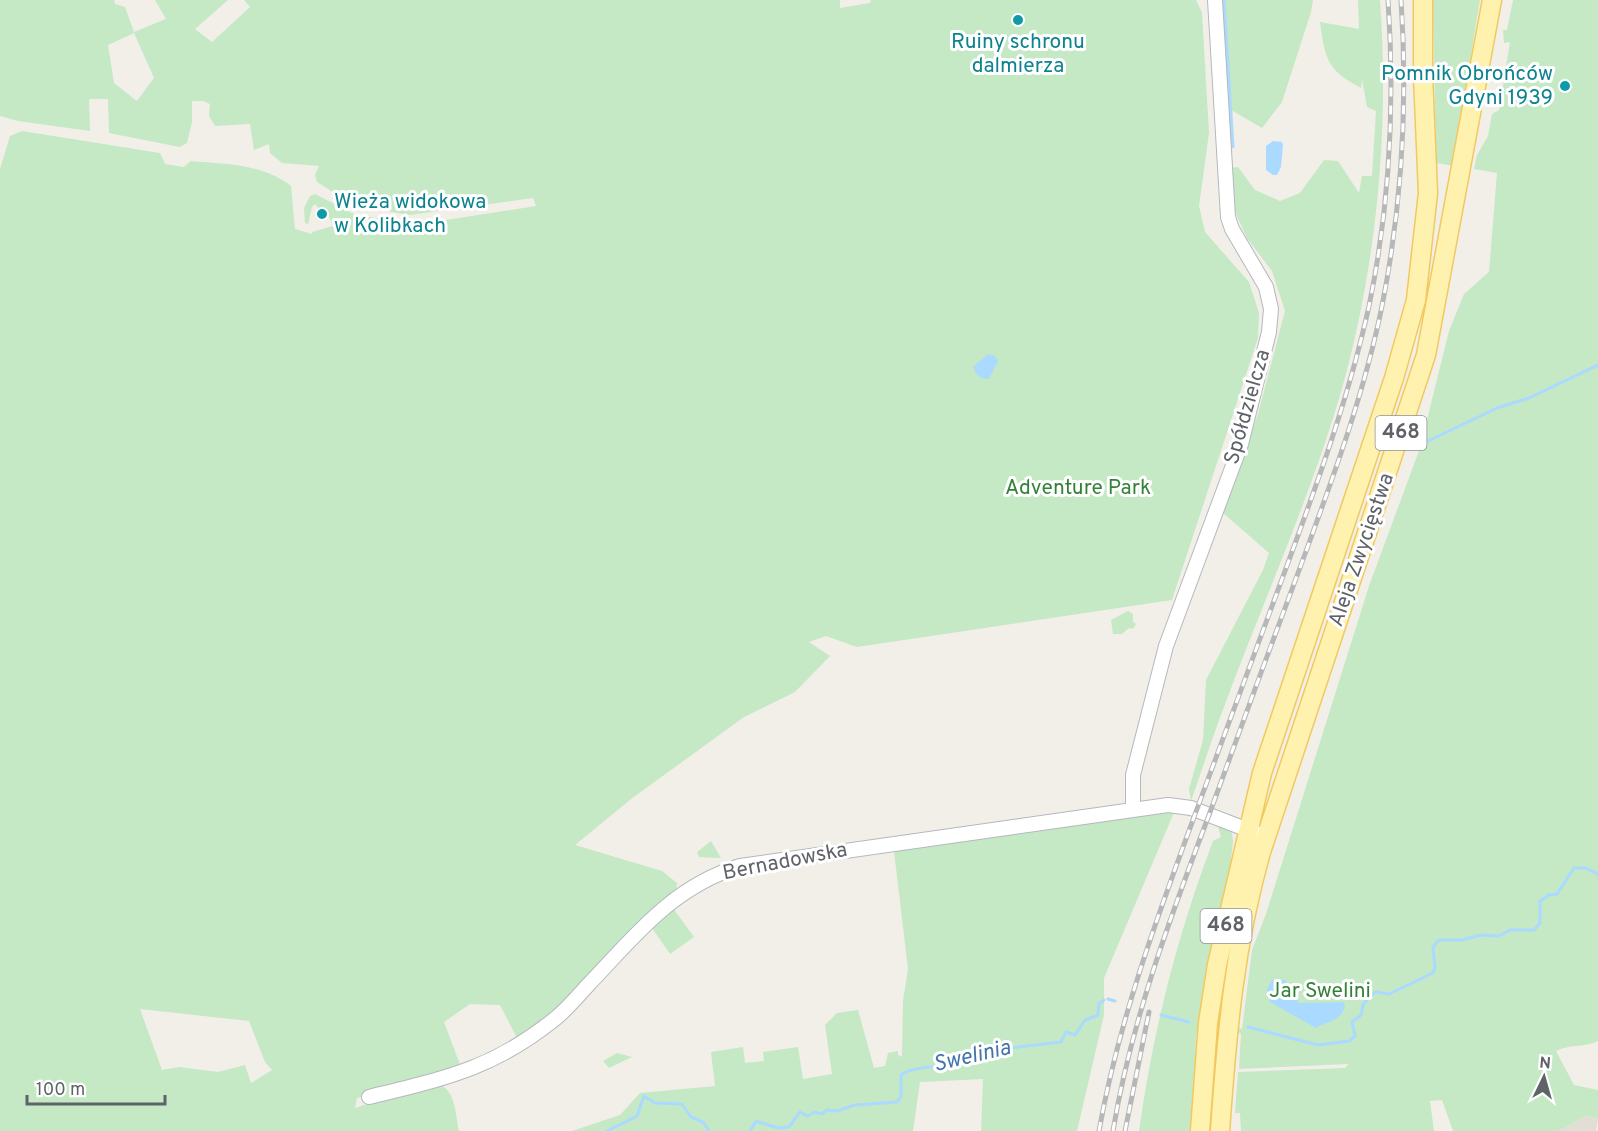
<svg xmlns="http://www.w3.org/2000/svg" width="1598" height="1131" font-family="Overpass,sans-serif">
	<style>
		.education { fill: #e1ded6 }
		.green { fill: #c5e8c5; fill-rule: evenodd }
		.water { fill: #aadaff }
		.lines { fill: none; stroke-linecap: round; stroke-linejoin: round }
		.stream { stroke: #aadaff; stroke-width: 3 }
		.minor-casing { stroke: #b5b8bc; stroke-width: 16 }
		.major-casing { stroke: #f2c960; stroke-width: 21 }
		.minor { stroke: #fff; stroke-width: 14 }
		.major { stroke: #fff2af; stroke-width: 18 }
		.rail-casing { stroke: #b6b7b8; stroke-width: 5 }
		.rail { stroke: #fff; stroke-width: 3; stroke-dasharray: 9; stroke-linecap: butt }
		.culture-dot { fill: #0f9aa8; stroke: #fff; stroke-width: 2 }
		.labels { text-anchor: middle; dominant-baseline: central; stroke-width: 6; stroke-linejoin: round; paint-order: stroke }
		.shield { fill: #fff; stroke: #8f9295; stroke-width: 1.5 }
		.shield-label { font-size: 20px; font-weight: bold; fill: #5f6368 }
		.culture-label { font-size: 21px; fill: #0d838f; stroke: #fff }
		.street-label { font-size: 21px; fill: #5f6368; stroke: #fff }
		.park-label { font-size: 21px; fill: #348238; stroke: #fff }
		.water-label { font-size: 22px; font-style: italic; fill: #4174aa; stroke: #fff }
	</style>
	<rect width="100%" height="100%" fill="#f1efe8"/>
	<!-- education -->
	<path class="education" d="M1587,1115L1598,1119L1596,1131H1559Z"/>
	<!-- green -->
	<path class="green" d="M0,0H114L115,4L125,7L134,32L166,19L155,0H228L195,29L212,42L250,7L244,0H840V8L870,3L871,0H1196L1202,13L1209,133L1199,206L1205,232L1249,282L1259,313L1258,338L1172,600L857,647L826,636L809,642L830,656L795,692L744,717L631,799L575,845L662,871L677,883L676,892L550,1015L517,1038L500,1005L470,1004L444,1022L461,1067L357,1098L355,1108L433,1083C456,1085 455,1113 459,1131H0V169L10,136L22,131L160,153L165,164L184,167L191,161C226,164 263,164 291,186L295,229L312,234V232L333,226L327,212L320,210L315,204L312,207L308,224L305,223L304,208L310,196L315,194L356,215L397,221L398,225L408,226L536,206L533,198L409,215L371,208L333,192L317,182L315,175L319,166L282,163L270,153L269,144L254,150L250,124L215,126L209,116L210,104L203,101H192V122L187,143L180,147L109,133L108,99H89L90,131L18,121L0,116ZM134,33L154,78L137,101L114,83L108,45ZM140,1009L249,1021L265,1062L272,1070L251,1083L245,1065L218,1072L179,1067L162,1070Z
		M1222,0H1313L1311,12L1282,102L1262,128L1226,107Z
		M1358,0H1380C1389,126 1378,252 1346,374C1315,488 1265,596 1224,707C1212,738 1202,770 1191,801L1189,789L1203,740L1206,680L1263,570L1269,553L1222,512L1258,414L1285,311L1272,271L1247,238L1232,205L1231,168L1238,167L1255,190L1280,201L1300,193L1324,160L1338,161L1359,193L1362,176H1372L1376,111L1367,107L1362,79L1361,88C1328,71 1325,60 1320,22L1359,29Z
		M1433,0H1480C1470,55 1465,110 1455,166L1436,163Z
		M1513,0H1598V1041C1583,1048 1570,1044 1556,1051L1574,1085L1598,1090V1119L1587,1115L1559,1131H1453L1442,1100L1430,1101L1434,1131H1241L1240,1113H1235L1238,1072L1345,1068L1349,1064L1239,1069L1241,1034L1220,1021L1242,1029L1252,950L1266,914L1369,586L1420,448L1449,331L1464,294L1489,272L1497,173L1474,169L1477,155L1488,136L1492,114L1499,110L1510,42L1504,43L1503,30H1507Z
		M1128,611L1133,614V622L1136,624L1133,629L1129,628L1122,634H1113L1111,620Z
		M1175,810L1104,978V1015L1077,1131H981L983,1079L920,1082L913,1131H572L620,1115L640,1093L715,1086L711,1052L743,1047L745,1063L764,1061L763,1052L798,1047L803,1079L832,1074L825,1025L837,1013L858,1010L874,1068L885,1066L888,1053L898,1051V1055L902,1057L903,1001L908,969L894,851Z
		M1217,822L1232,833L1233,842L1228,884L1201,1005L1196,1037L1194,1131H1139C1153,1031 1177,936 1213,841L1221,837Z
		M711,841L721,858L699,857L697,852Z
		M673,908L694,937L670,954L652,928Z
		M617,1053L632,1057L609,1068L603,1061Z"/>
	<!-- water -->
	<path class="water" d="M1273,141L1282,142L1283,145L1281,167L1277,175H1273L1266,170V146Z
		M988,354L995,356L998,361L989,379C980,379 976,375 973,367Z
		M1272,980H1285L1299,1003L1342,1002L1345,1004C1343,1022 1326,1021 1316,1028L1270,1002L1267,989Z"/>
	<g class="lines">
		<!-- stream -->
		<path class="stream" d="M1224,0L1233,147
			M1412,439L1426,442L1497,408L1529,398L1598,365
			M1108,999L1115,1001
			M1161,1015L1189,1022
			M1248,1027L1318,1045L1349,1041L1355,1036L1352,1022L1361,1015L1363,1005L1371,995L1376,992L1389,994L1433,973L1435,967L1433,947L1439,940H1462L1481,935L1499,936L1510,930H1534L1540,923V901L1549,895L1557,894L1574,868H1585L1598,874
			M607,1131L637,1116L644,1096L655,1103L682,1104L691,1117L703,1122L709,1131
			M750,1131L756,1121L778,1128L789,1127L800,1112L807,1116L815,1112L822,1114L827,1110L837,1111L855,1105L897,1102L901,1097V1075C908,1069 934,1065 942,1068L948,1064L974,1062L993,1056L1000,1049L1061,1042L1066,1032L1075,1035L1085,1020L1098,1015L1099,1004L1104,1000"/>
		<!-- minor casing -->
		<g class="minor-casing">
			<path id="minor" d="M1133,809V775L1166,646L1241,444L1269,332L1271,309L1266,287L1232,229L1228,217L1215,0
				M369,1097C446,1078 493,1069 556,1018C568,1008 578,996 588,985C635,936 672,887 740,866L1168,805L1191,808L1256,833"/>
		</g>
		<!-- major casing -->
		<g class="major-casing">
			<path id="major" d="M1200,1131L1208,1023L1217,965L1262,773L1394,378L1416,300L1428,193L1423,76V0
				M1220,1131C1227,1033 1234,947 1261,852L1426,355L1492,0"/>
		</g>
		<!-- minor -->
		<use href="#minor" class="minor"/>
		<!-- major -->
		<use href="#major" class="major"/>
		<!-- rail casing -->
		<g class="rail-casing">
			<path id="rail" d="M1099,1131C1119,1019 1158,915 1197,809C1226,730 1256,650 1285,571C1317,484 1349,397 1369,306C1390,205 1395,102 1388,0
				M1113,1131C1131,1022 1170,918 1209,815C1239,732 1270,648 1301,565C1332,480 1364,395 1382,306C1402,205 1408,103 1401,0
				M1125,1131L1149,1012"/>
		</g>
		<!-- rail -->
		<use href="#rail" class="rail"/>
	</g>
	<!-- markers -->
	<g class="culture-dot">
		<circle cx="1018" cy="20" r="6"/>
		<circle cx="1565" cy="86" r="6"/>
		<circle cx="322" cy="214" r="6"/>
	</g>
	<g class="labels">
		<!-- shield labels -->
		<g class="shield">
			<rect x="1375.5" y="416" width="51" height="34" rx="4.5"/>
			<rect x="1200.5" y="909" width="51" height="34" rx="4.5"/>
		</g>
		<g class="shield-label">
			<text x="1401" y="433">468</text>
			<text x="1226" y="926">468</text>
		</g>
		<!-- culture labels -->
		<g class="culture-label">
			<text x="1018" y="42">Ruiny schronu<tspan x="1018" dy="24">dalmierza</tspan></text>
			<text x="1553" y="74" text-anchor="end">Pomnik Obrońców<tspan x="1553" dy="24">Gdyni 1939</tspan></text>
			<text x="334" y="202" text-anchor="start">Wieża widokowa<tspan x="334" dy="24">w Kolibkach</tspan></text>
		</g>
		<!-- street labels -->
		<g class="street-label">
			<text transform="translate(1248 407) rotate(-74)">Spółdzielcza</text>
			<text transform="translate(1362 550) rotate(-71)">Aleja Zwycięstwa</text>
			<text transform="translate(785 862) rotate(-11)">Bernadowska</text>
		</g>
		<!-- park labels -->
		<g class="park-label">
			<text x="1078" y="488">Adventure Park</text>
			<text x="1320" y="991">Jar Swelini</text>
		</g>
		<!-- water labels -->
		<g class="water-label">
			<text transform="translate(972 1057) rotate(-13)">Swelinia</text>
		</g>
	</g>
	<!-- north arrow -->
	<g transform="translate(1544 1077) rotate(5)" stroke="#ffffff" stroke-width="4.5" paint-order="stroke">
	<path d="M0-4.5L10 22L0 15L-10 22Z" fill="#5f6368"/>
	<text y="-9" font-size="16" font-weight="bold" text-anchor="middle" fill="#5f6368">N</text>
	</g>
	<!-- scale -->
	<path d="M27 1095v9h138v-9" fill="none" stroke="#5f6368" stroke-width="3"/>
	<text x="36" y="1095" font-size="18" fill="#5f6368" stroke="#ffffff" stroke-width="4.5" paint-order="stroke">100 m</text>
</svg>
